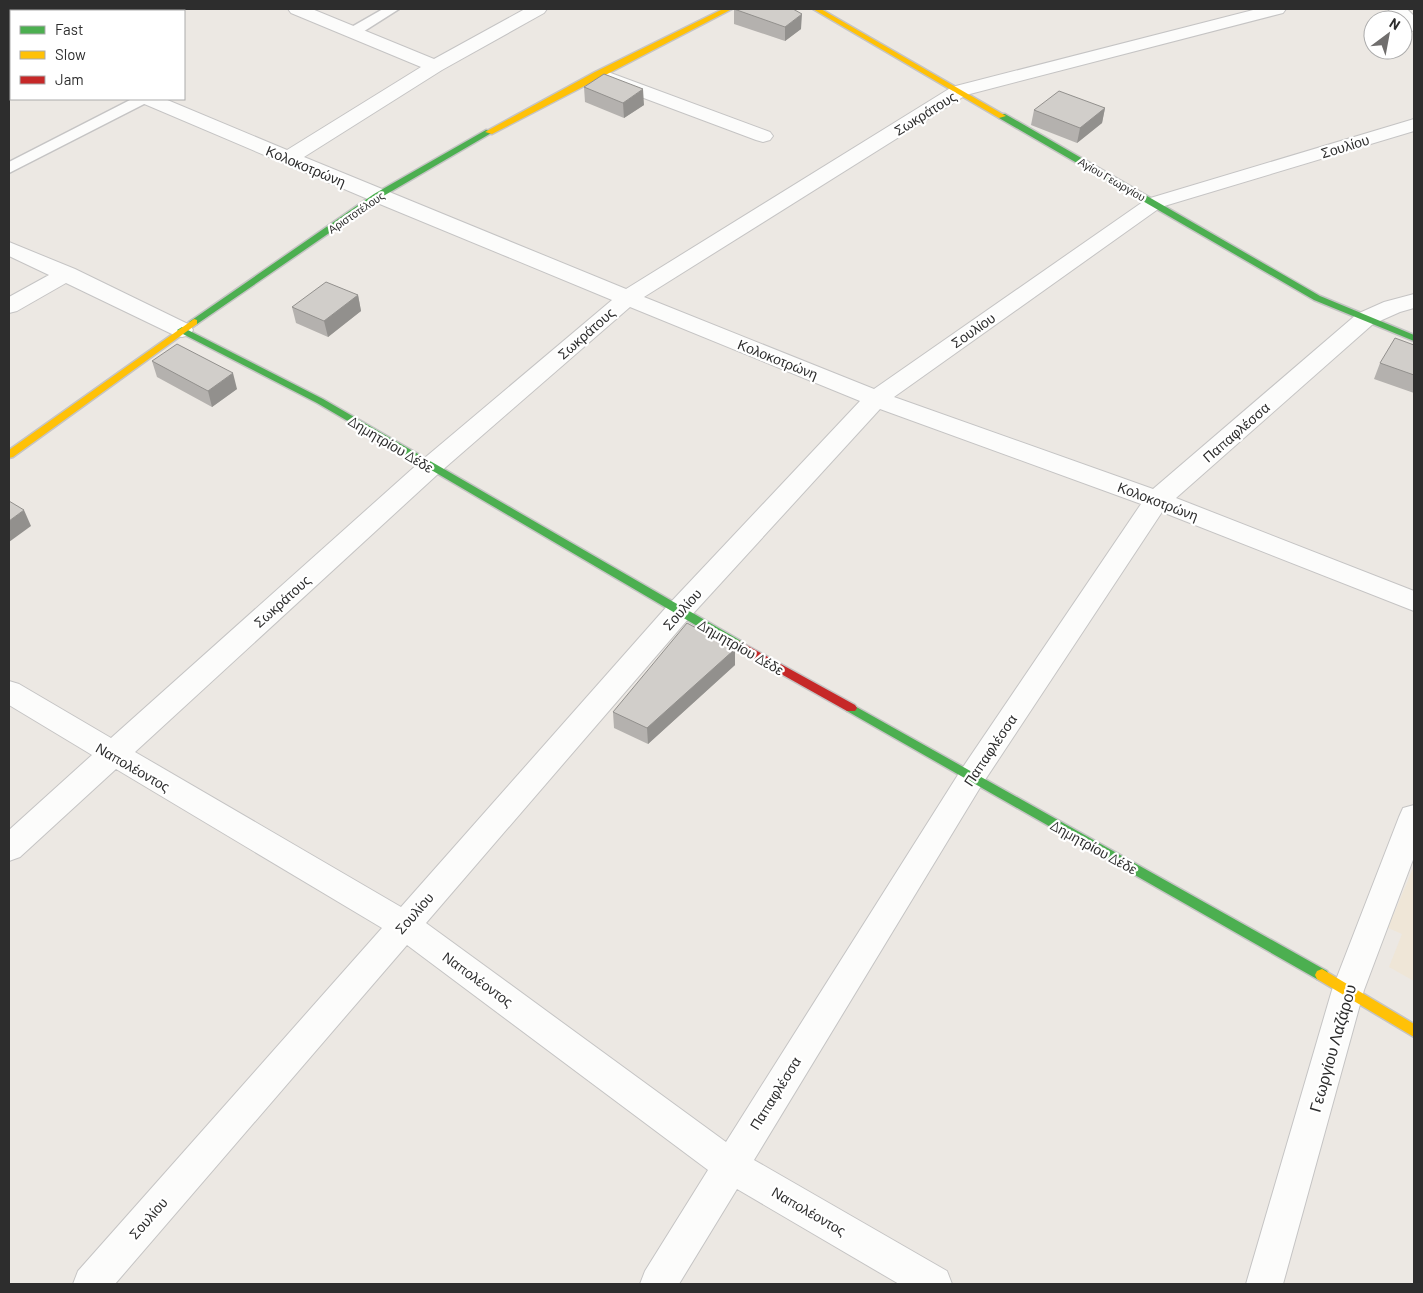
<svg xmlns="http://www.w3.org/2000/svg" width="1423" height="1293" font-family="Barlow,sans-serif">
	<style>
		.education { fill: #efe6d7 }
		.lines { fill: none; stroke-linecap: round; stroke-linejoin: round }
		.lane-casing { stroke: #c5c4c4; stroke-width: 3 }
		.street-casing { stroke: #c5c4c4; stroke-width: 2 }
		.fast-casing { stroke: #c5c4c4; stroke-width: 3 }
		.slow-casing { stroke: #c5c4c4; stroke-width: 3 }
		.jam-casing { stroke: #c5c4c4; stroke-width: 3 }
		.lane { fill: #fcfcfb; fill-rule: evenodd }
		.street { fill: #fcfcfb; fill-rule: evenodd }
		.fast { fill: #4caf50; fill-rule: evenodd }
		.slow { fill: #ffc107; fill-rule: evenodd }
		.jam { fill: #c62828; fill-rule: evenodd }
		.wall { fill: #b4b1ae }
		.shaded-wall { fill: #92908d }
		.building { fill: #d1ceca; stroke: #92908d }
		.labels { text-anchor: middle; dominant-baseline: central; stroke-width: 4.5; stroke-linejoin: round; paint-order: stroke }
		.far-street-label { font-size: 11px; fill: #2d2d2d; stroke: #fff }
		.street-label { font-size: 14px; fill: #2d2d2d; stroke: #fff }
		.near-street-label { font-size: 16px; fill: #2d2d2d; stroke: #fff }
	</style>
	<rect width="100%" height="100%" fill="#ece8e3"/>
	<!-- education -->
	<path class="education" d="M1414,866V981L1389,967L1402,934L1388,928Z"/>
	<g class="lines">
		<!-- lane casing -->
		<g class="lane-casing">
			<path id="lane" d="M383,9H399L358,35H348L346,32L348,29Z
				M132,99H150L148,102L9,173V162Z"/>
		</g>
		<!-- street casing -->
		<g class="street-casing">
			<path id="street" d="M112,9H133L131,11H110Z
				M288,9H312L434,59L525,9H547L544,13L442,70L304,157L626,289L952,87L1257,9H1286L1283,13L966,95L644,297L874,389L1147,199L1414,119V131L1161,207L894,397L1153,489L1357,314L1384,302L1414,294V308L1400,312L1373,324L1176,498L1414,591V611L1162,512L981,786L754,1160L947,1271L952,1284H899L737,1189L679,1284H640L645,1271L708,1170L407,945L115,1284H73L78,1271L382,928L116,769L20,857L9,861V830L92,755L9,705V681L19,684L111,738L421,461L612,300L370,200L142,103L139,99H165L287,150L421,67L291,13ZM630,307L860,401L669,604L401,907L135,752L439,473ZM880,409L1141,504L961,770L726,1142L426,923L689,618Z
				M1388,9H1407L1414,16V31L1408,30L1403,25V20H1398Z
				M9,33H11V44H9Z
				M11,62V75L9,76V63Z
				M608,72L770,132L773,136L770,140L763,142L756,140L601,82L599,78L601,74Z
				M9,242L75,269L190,325L193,330L190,335L182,337L174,335L66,283L17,311L9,313V297L49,275L9,256Z
				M1414,805V857L1364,990L1283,1284H1246L1332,990L1399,817L1403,808Z"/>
		</g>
		<!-- fast casing -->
		<g class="fast-casing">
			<path id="fast" d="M999,114H1005L1320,296L1414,335V341L1314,300L999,118Z
				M486,130L493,132L380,198L197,324L194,325L189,322L374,194Z
				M182,327L323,399L741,641L743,644L741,647H733L317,403L179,332L177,330Z
				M851,704L1327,971L1329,975L1327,979L1322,981L1317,979L847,711L845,708L847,705Z"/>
		</g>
		<!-- slow casing -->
		<g class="slow-casing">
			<path id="slow" d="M723,9H732L492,134L485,132L595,72Z
				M813,9H821L1006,116L999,118Z
				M194,319L197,320V324L13,457L9,458V450Z
				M1322,969L1414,1024V1037L1317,979L1315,975L1317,971Z"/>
		</g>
		<!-- jam casing -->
		<g class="jam-casing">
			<path id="jam" d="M737,640L855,705L857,708L855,711H847L733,647L731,644Z"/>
		</g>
		<!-- lane -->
		<use href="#lane" class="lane"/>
		<!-- street -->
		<use href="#street" class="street"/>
		<!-- fast -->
		<use href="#fast" class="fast"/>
		<!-- slow -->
		<use href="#slow" class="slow"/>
		<!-- jam -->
		<use href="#jam" class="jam"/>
	</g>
	<!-- wall -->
	<path class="wall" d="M734,9L801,29L785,41L734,24Z
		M584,87L644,105L624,118L585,102Z
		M1105,108L1102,123L1077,143L1031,125L1034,110Z
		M358,295L361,311L328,337L296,323L292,307Z
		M1414,345V393L1374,379L1380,363Z
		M152,361L237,389L212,407L157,377Z
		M735,649V665L648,744L614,728L613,712Z"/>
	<!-- shaded-wall -->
	<path class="shaded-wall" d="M802,14L801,29L785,41V27Z
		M643,89L644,105L624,118L623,103Z
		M1105,108L1102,123L1077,143L1080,128Z
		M358,295L361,311L328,337L324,321Z
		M233,373L237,389L212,407L208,391Z
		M24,510L31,526L9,542V521Z
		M735,649V665L648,744L647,728Z"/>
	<!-- building -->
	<path class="building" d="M734,9H793L802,14L785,27Z
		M604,74L643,89L623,103L584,87Z
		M1059,91L1105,108L1080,128L1034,110Z
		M326,282L358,295L324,321L292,307Z
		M1395,338L1414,345V375L1380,363Z
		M177,344L233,373L208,391L152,361Z
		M9,501L24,510L9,521Z
		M687,623L735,649L647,728L613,712Z"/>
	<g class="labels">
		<!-- far-street labels -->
		<g class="far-street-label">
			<text transform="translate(1112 179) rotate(30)">Αγίου Γεωργίου</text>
			<text transform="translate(356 212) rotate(-34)">Αριστοτέλους</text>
		</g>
		<!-- street labels -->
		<g class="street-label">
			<text transform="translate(925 113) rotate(-32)">Σωκράτους</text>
			<text transform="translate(1345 146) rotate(-17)">Σουλίου</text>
			<text transform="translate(306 166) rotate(23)">Κολοκοτρώνη</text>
			<text transform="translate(973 330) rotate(-35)">Σουλίου</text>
			<text transform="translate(586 333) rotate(-41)">Σωκράτους</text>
			<text transform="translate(778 359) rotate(22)">Κολοκοτρώνη</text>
			<text transform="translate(1236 432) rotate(-41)">Παπαφλέσσα</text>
			<text transform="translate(391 444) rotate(31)">Δημητρίου Δέδε</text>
			<text transform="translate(1158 501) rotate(21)">Κολοκοτρώνη</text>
			<text transform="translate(282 601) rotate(-42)">Σωκράτους</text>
			<text transform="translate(682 609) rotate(-48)">Σουλίου</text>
			<text transform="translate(741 647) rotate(30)">Δημητρίου Δέδε</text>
			<text transform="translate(990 750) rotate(-56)">Παπαφλέσσα</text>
			<text transform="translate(133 767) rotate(30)">Ναπολέοντος</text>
			<text transform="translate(1094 847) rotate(29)">Δημητρίου Δέδε</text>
			<text transform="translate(414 913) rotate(-49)">Σουλίου</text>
			<text transform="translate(478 979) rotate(36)">Ναπολέοντος</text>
			<text transform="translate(775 1093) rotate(-58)">Παπαφλέσσα</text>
			<text transform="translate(809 1211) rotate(30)">Ναπολέοντος</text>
			<text transform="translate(148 1218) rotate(-49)">Σουλίου</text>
		</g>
		<!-- near-street labels -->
		<g class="near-street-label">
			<text transform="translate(1332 1048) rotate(-74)">Γεωργίου Λαζάρου</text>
		</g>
	</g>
	<!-- border -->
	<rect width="1423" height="1293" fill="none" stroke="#2d2d2d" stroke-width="20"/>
	<!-- legend -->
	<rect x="10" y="10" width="175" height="90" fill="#ffffff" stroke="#ababab"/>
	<rect x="20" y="26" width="25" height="8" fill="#4caf50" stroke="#ababab"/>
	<text x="55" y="35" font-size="15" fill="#2d2d2d">Fast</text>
	<rect x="20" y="51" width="25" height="8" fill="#ffc107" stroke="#ababab"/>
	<text x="55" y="60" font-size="15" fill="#2d2d2d">Slow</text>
	<rect x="20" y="76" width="25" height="8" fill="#c62828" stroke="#ababab"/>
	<text x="55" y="85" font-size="15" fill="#2d2d2d">Jam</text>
	<!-- north arrow -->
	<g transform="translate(1388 35) rotate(32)"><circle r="24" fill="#ffffff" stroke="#ababab"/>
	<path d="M0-4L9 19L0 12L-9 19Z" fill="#706e6d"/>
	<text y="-8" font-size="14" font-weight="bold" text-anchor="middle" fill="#2d2d2d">N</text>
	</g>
</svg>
